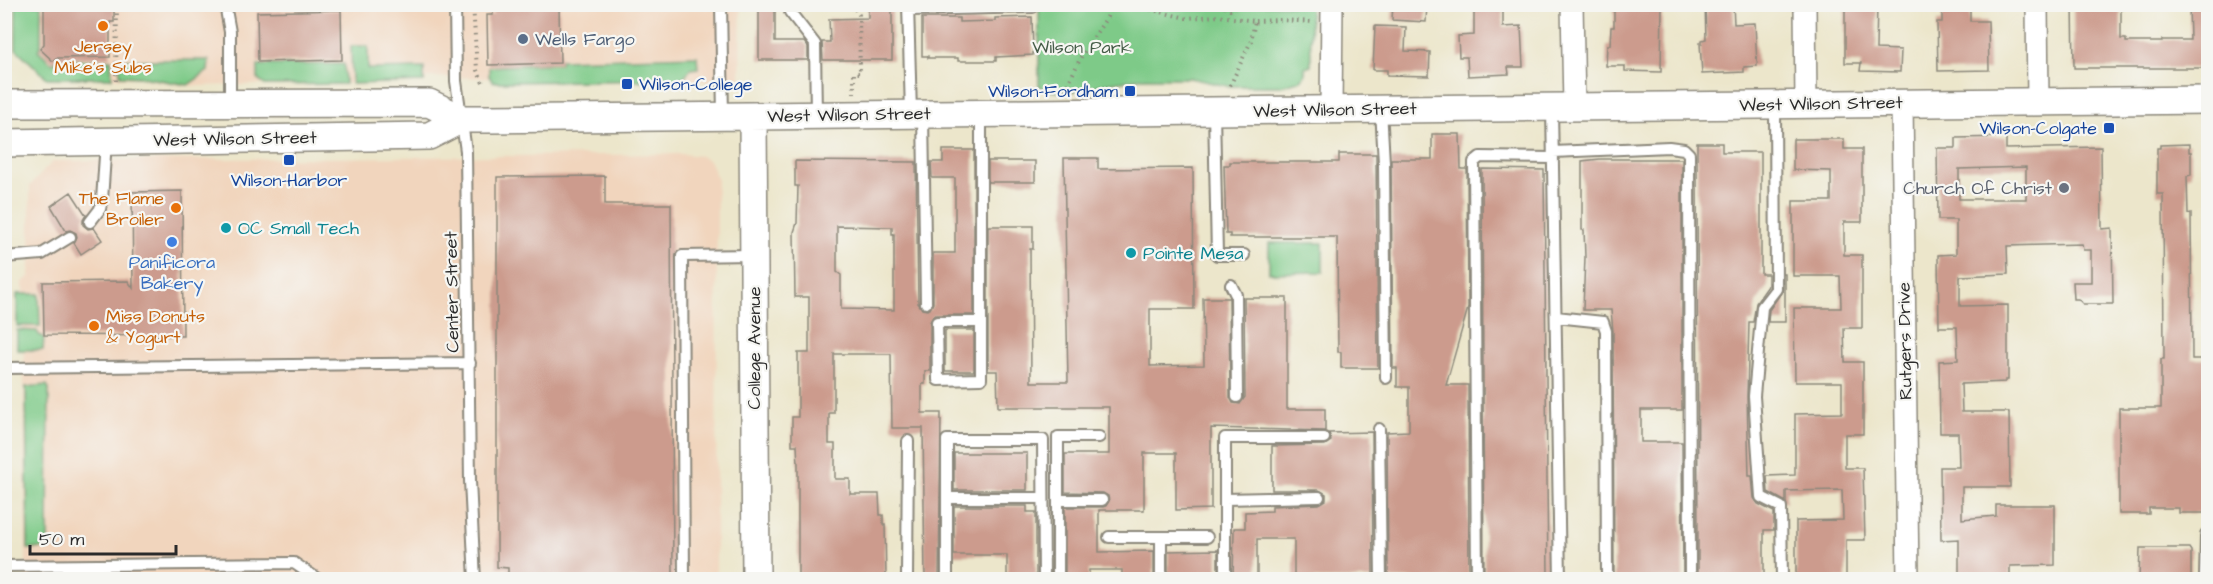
<svg xmlns="http://www.w3.org/2000/svg" width="2213" height="584" font-family="'Architects Daughter',sans-serif">
	<style>
		.built { fill: #f1d5bd }
		.green { fill: #7eca88; stroke: #547a5a; stroke-width: 1.5 }
		.building { fill: #cc9b8d; fill-rule: evenodd }
		.lines { fill: none; stroke-linecap: round; stroke-linejoin: round }
		.service-casing { stroke: #8c887b; stroke-width: 14 }
		.minor-casing { stroke: #8c887b; stroke-width: 24 }
		.tertiary-casing { stroke: #8c887b; stroke-width: 30 }
		.path { stroke: #8c887b; stroke-width: 4; stroke-dasharray: 1.5 4.5; stroke-linecap: butt }
		.service { stroke: #fff; stroke-width: 10 }
		.minor { stroke: #fff; stroke-width: 21 }
		.tertiary { stroke: #fff; stroke-width: 27 }
		.food-dot { fill: #e8710a; stroke: #f6f6f2; stroke-width: 2 }
		.service-dot { fill: #5c6f8a; stroke: #f6f6f2; stroke-width: 2 }
		.transit-dot { fill: #1a4fb4; stroke: #f6f6f2; stroke-width: 2 }
		.worship-dot { fill: #6b7280; stroke: #f6f6f2; stroke-width: 2 }
		.culture-dot { fill: #0f9aa8; stroke: #f6f6f2; stroke-width: 2 }
		.shop-dot { fill: #3f7fe0; stroke: #f6f6f2; stroke-width: 2 }
		.labels { text-anchor: middle; dominant-baseline: central; stroke-width: 4.5; stroke-linejoin: round; paint-order: stroke }
		.service-label { font-size: 18px; fill: #4e5e75; stroke: #f6f6f2; text-anchor: start }
		.food-label { font-size: 18px; fill: #c56008; stroke: #f6f6f2 }
		.park-label { font-size: 18px; fill: #445b47; stroke: #f6f6f2 }
		.transit-label { font-size: 18px; fill: #164399; stroke: #f6f6f2; text-anchor: end }
		.street-label { font-size: 18px; fill: #2b2b2b; stroke: #f6f6f2 }
		.worship-label { font-size: 18px; fill: #5b616d; stroke: #f6f6f2; text-anchor: end }
		.culture-label { font-size: 18px; fill: #0d838f; stroke: #f6f6f2; text-anchor: start }
		.shop-label { font-size: 18px; fill: #366cbe; stroke: #f6f6f2 }
	</style>
	<rect width="100%" height="100%" fill="#f6f6f2"/>
	<filter id="ink" filterUnits="userSpaceOnUse"><feTurbulence type="fractalNoise" baseFrequency=".0167" numOctaves="2"/><feDisplacementMap in="SourceGraphic" scale="12" xChannelSelector="R" yChannelSelector="G"/><feConvolveMatrix kernelMatrix="1 2 1 2 8 2 1 2 1" color-interpolation-filters="sRGB"/></filter>
	<filter id="wash" filterUnits="userSpaceOnUse"><feTurbulence type="fractalNoise" baseFrequency=".008" numOctaves="4" result="noise"/><feDisplacementMap in="SourceGraphic" scale="24" xChannelSelector="R" yChannelSelector="G"/><feGaussianBlur stdDeviation="1.35" result="paint"/><feColorMatrix in="noise" values="0 0 0 0 0 0 0 0 0 0 0 0 0 0 0 0 0 1.4 0 .05"/><feComposite in="paint" operator="in"/></filter>
	<g filter="url(#wash)">
		<rect width="100%" height="100%" fill="#ece6cb"/>
		<!-- built -->
		<path class="built" d="M15,5H741L740,82L427,77L426,82L187,86L140,78H47L15,49Z
			M682,154L701,156L709,160L717,178L716,579H26L23,282L30,276V186L53,161Z"/>
		<!-- green -->
		<path class="green" d="M16,5H41V45L38,50L52,63L58,60H111L112,78H47L16,49Z
			M1039,5H1310L1311,66L1305,68V75L1301,80L1281,86H1227L1190,78H1137C1130,82 1122,80 1114,82C1090,87 1062,99 1039,86Z
			M351,46H368V69L424,68V82L352,84Z
			M697,56L698,68L691,69L681,80L497,82L492,81L489,76V67L560,63V60Z
			M119,60H209L208,71L188,85L142,77L120,76Z
			M344,64L345,84L265,85L258,80V65Z
			M1269,243H1323V272L1269,273Z
			M17,294H39L40,326H17Z
			M17,330L37,331L39,335L44,337L43,350H17Z
			M47,385L49,389L48,548L28,549L26,387Z"/>
		<g id="blocks">
			<!-- building -->
			<path class="building" d="M44,4H114V22H110V57L58,58L53,61L40,49L44,44Z
				M493,4H559L560,63L488,65L487,15H493Z
				M759,4H775V42H804L808,47V60H759Z
				M868,4H892V60H823L822,42H830L829,19L868,18Z
				M1393,4H1427L1426,22L1392,20Z
				M1474,4H1503V27L1521,26L1523,67H1508L1509,74L1468,76L1467,57H1459L1458,36L1474,35Z
				M1614,4H1662L1661,72L1625,71V66H1606L1607,45H1610L1611,27H1614Z
				M1705,4H1733L1734,24L1755,23L1757,66L1744,67V72L1702,74L1700,43H1702V40L1706,39Z
				M1845,4H1877L1876,49L1901,50L1900,72L1860,71L1861,63H1845Z
				M1942,4H1970V21H1988L1989,70L1938,71L1937,22H1942Z
				M2073,4H2121V39H2126V42H2162V40H2190L2189,4H2208V68H2074Z
				M341,10L342,60L258,62L257,12Z
				M1032,17L1033,55L996,57V61H958V58H928V56H922V18H959V22L995,21V18Z
				M1375,26L1406,27L1405,51L1430,52L1429,76L1387,75V70H1373Z
				M1432,134H1460L1461,169H1467L1468,308L1446,385H1468L1469,579H1388L1387,432L1409,431V387H1397V368H1393L1391,159H1432Z
				M2006,137V149L2101,147L2102,229L2112,228L2113,304H2083L2078,299H2074L2073,282H2091V250H2083L2082,244L2007,246L2008,274L1960,276V306L2008,305V380H2005V382L1961,384L1962,412H2009L2010,487H1962V519L1996,516V505H2055V565L2010,566V579H1959V539L1941,540L1940,467H1959L1958,433H1940L1939,361L1958,360L1957,327H1939L1938,255L1956,254V220H1938L1937,148H1956V138ZM2026,167V199H1959V169Z
				M1793,139H1844V149H1862V222H1844V255H1862V328H1844L1845,362H1863V434H1845V468H1863L1865,540H1846V579H1796V521L1843,520L1842,490L1786,491V502L1768,492L1767,476L1795,475V414L1842,413V382H1795L1794,308H1841L1840,276H1793V201H1831V171L1793,170Z
				M1697,143H1722V152H1761V274H1768V286L1756,303L1753,322H1749L1747,396L1749,476H1752L1754,498L1758,504L1774,512V530H1764V579H1698Z
				M2189,144V152H2191V175L2187,176L2188,214L2191,213L2192,359H2208V513H2179V508H2149V514H2119V408H2161V359H2164L2163,194H2157V148H2160V145Z
				M943,150H974V315H936L933,316L930,322V371H925V384H922V413H941L939,579H925L923,428H892L891,354H834V413H829V444H835V479H850V494H879L880,515H883V524H885L886,579H798V464L797,445H792V417H798V353H809V297H795L794,232L797,223L798,186H795V161L916,162L918,303L922,309L927,310L930,309L933,303V253H955V178H932L931,162H943ZM837,226L892,227V234H894V310L841,309V275L837,272Z
				M1339,154H1376L1378,368H1341V352H1338L1337,237H1230V234H1226L1224,165H1230V162H1339Z
				M1064,158H1098V169L1193,168L1194,309H1150V366L1204,365L1203,298H1229L1230,397L1233,403L1240,404L1245,397L1244,298H1287V409H1325V431L1211,428V509L1176,510V453H1144V510H1099V552L1154,551V579H1122V570H1089V579H1065V507H1103L1106,506L1109,501L1108,496L1103,493L1065,492V454H1109V407H998L997,371H988V226H1033V249H1030L1031,382H1068Z
				M1600,159H1682V410H1641V442H1682L1683,579H1614L1613,331L1611,310H1583L1585,257L1584,230H1582V161Z
				M988,161H1035V182H988Z
				M1482,169L1544,170L1548,579H1484Z
				M605,176V204H671L673,579H508V568L497,567V177Z
				M182,191L183,336L44,335L43,282L128,281L133,288L132,192Z
				M71,192L86,215L83,220V225L88,229L94,228L102,240L81,254L74,243L77,237L76,233L70,230L66,231L51,206Z
				M1783,274H1785V322H1768L1769,310L1783,290Z
				M945,330H974V371H945Z
				M1372,432L1373,579H1294V539H1257V579H1233L1234,528H1245V512L1272,511V506L1319,504L1326,500V494L1319,490H1272V446L1325,445L1331,441L1329,433Z
				M954,453H1027V490H954Z
				M954,506H1027V512H1036V579H1007V555H954Z
				M2140,548H2189L2191,551V579H2139Z
				M1218,550V579H1168V551Z"/>
		</g>
	</g>
	<g filter="url(#ink)">
		<use href="#blocks" fill-opacity="0" stroke="#8c887b" stroke-width="1.5"/>
		<g class="lines">
			<!-- service casing -->
			<g class="service-casing">
				<path id="service" d="M225,4L230,32V103
					M455,4L456,81L466,151L470,481L475,580
					M721,4L723,116
					M790,4V12L815,44L816,115
					M908,4L911,114
					M909,10L1033,7
					M1775,105L1776,289L1762,307L1754,396L1761,497L1781,507L1782,580
					M1552,108L1560,580
					M1381,109L1384,163L1386,378
					M1214,111L1217,255H1244
					M981,114V379L938,380L937,322H981
					M923,115L926,303
					M1553,152L1669,147L1684,149L1689,154L1690,580
					M90,222L100,209L102,200L106,141
					M4,257L42,254L70,237
					M1231,285L1236,295L1237,397
					M1556,317L1603,322L1606,331L1607,580
					M4,368L470,363
					M1379,429L1381,580
					M947,498H1043
					M1225,499L1319,497
					M1058,500H1102
					M1109,537H1207
					M1161,537V580
					M4,566L294,563L319,580
					M684,580L682,256L754,255
					M907,580L908,441
					M947,580V440H1043L1044,580
					M1058,580V437H1099
					M1225,580V438H1324
					M1477,580L1474,162L1480,157L1553,158
					M2205,580L2206,534"/>
			</g>
			<!-- minor casing -->
			<g class="minor-casing">
				<path id="minor" d="M1572,4L1574,107
					M1805,4L1806,104
					M2037,4L2038,102
					M1902,103L1908,580
					M1331,110L1332,4"/>
			</g>
			<!-- tertiary casing -->
			<g class="tertiary-casing">
				<path id="tertiary" d="M4,104L429,103L462,119H486L2208,100
					M753,116L756,580
					M4,143L429,136L462,119"/>
			</g>
			<!-- path -->
			<path class="path" d="M473,4L477,70L484,85
				M852,4L859,15L860,73H854V93
				M1127,4L1186,18L1219,16L1255,21L1251,41L1229,88
				M1219,4L1230,10L1242,4
				M1255,21L1282,20L1314,22
				M116,81L117,4
				M1065,90L1081,57L1107,17L1111,4"/>
			<!-- service -->
			<use href="#service" class="service"/>
			<!-- minor -->
			<use href="#minor" class="minor"/>
			<!-- tertiary -->
			<use href="#tertiary" class="tertiary"/>
		</g>
	</g>
	<!-- markers -->
	<g class="food-dot">
		<circle cx="103" cy="26" r="6"/>
		<circle cx="176" cy="208" r="6"/>
		<circle cx="94" cy="326" r="6"/>
	</g>
	<circle class="service-dot" cx="523" cy="39" r="6"/>
	<g class="transit-dot">
		<rect x="621" y="78" width="12" height="12" rx="3"/>
		<rect x="1124" y="85" width="12" height="12" rx="3"/>
		<rect x="2103" y="122" width="12" height="12" rx="3"/>
		<rect x="283" y="154" width="12" height="12" rx="3"/>
	</g>
	<circle class="worship-dot" cx="2064" cy="188" r="6"/>
	<g class="culture-dot">
		<circle cx="226" cy="228" r="6"/>
		<circle cx="1131" cy="253" r="6"/>
	</g>
	<circle class="shop-dot" cx="172" cy="242" r="6"/>
	<g class="labels">
		<!-- service labels -->
		<g class="service-label">
			<text x="535" y="39">Wells Fargo</text>
		</g>
		<!-- food labels -->
		<g class="food-label">
			<text x="103" y="46">Jersey<tspan x="103" dy="21">Mike's Subs</tspan></text>
			<text x="164" y="198" text-anchor="end">The Flame<tspan x="164" dy="21">Broiler</tspan></text>
			<text x="106" y="316" text-anchor="start">Miss Donuts<tspan x="106" dy="21">&amp; Yogurt</tspan></text>
		</g>
		<!-- park labels -->
		<g class="park-label">
			<text x="1082" y="47">Wilson Park</text>
		</g>
		<!-- transit labels -->
		<g class="transit-label">
			<text x="639" y="84" text-anchor="start">Wilson-College</text>
			<text x="1118" y="91">Wilson-Fordham</text>
			<text x="2097" y="128">Wilson-Colgate</text>
			<text x="289" y="180" text-anchor="middle">Wilson-Harbor</text>
		</g>
		<!-- street labels -->
		<g class="street-label">
			<text transform="translate(1821 104) rotate(-1)">West Wilson Street</text>
			<text transform="translate(1335 110) rotate(-1)">West Wilson Street</text>
			<text transform="translate(849 115) rotate(-1)">West Wilson Street</text>
			<text transform="translate(235 139) rotate(-1)">West Wilson Street</text>
			<text transform="translate(452 292) rotate(-91)">Center Street</text>
			<text transform="translate(1905 341) rotate(-91)">Rutgers Drive</text>
			<text transform="translate(754 348) rotate(-90)">College Avenue</text>
		</g>
		<!-- worship labels -->
		<g class="worship-label">
			<text x="2052" y="188">Church Of Christ</text>
		</g>
		<!-- culture labels -->
		<g class="culture-label">
			<text x="238" y="228">OC Small Tech</text>
			<text x="1143" y="253">Pointe Mesa</text>
		</g>
		<!-- shop labels -->
		<g class="shop-label">
			<text x="172" y="262">Panificora<tspan x="172" dy="21">Bakery</tspan></text>
		</g>
	</g>
	<!-- margin -->
	<rect width="2213" height="584" fill="none" stroke="#f6f6f2" stroke-width="24"/>
	<!-- scale -->
	<path d="M30 545v9h146v-9" fill="none" stroke="#2b2b2b" stroke-width="3"/>
	<text x="39" y="545" font-size="18" fill="#2b2b2b" stroke="#f6f6f2" stroke-width="4.5" paint-order="stroke">50 m</text>
</svg>
